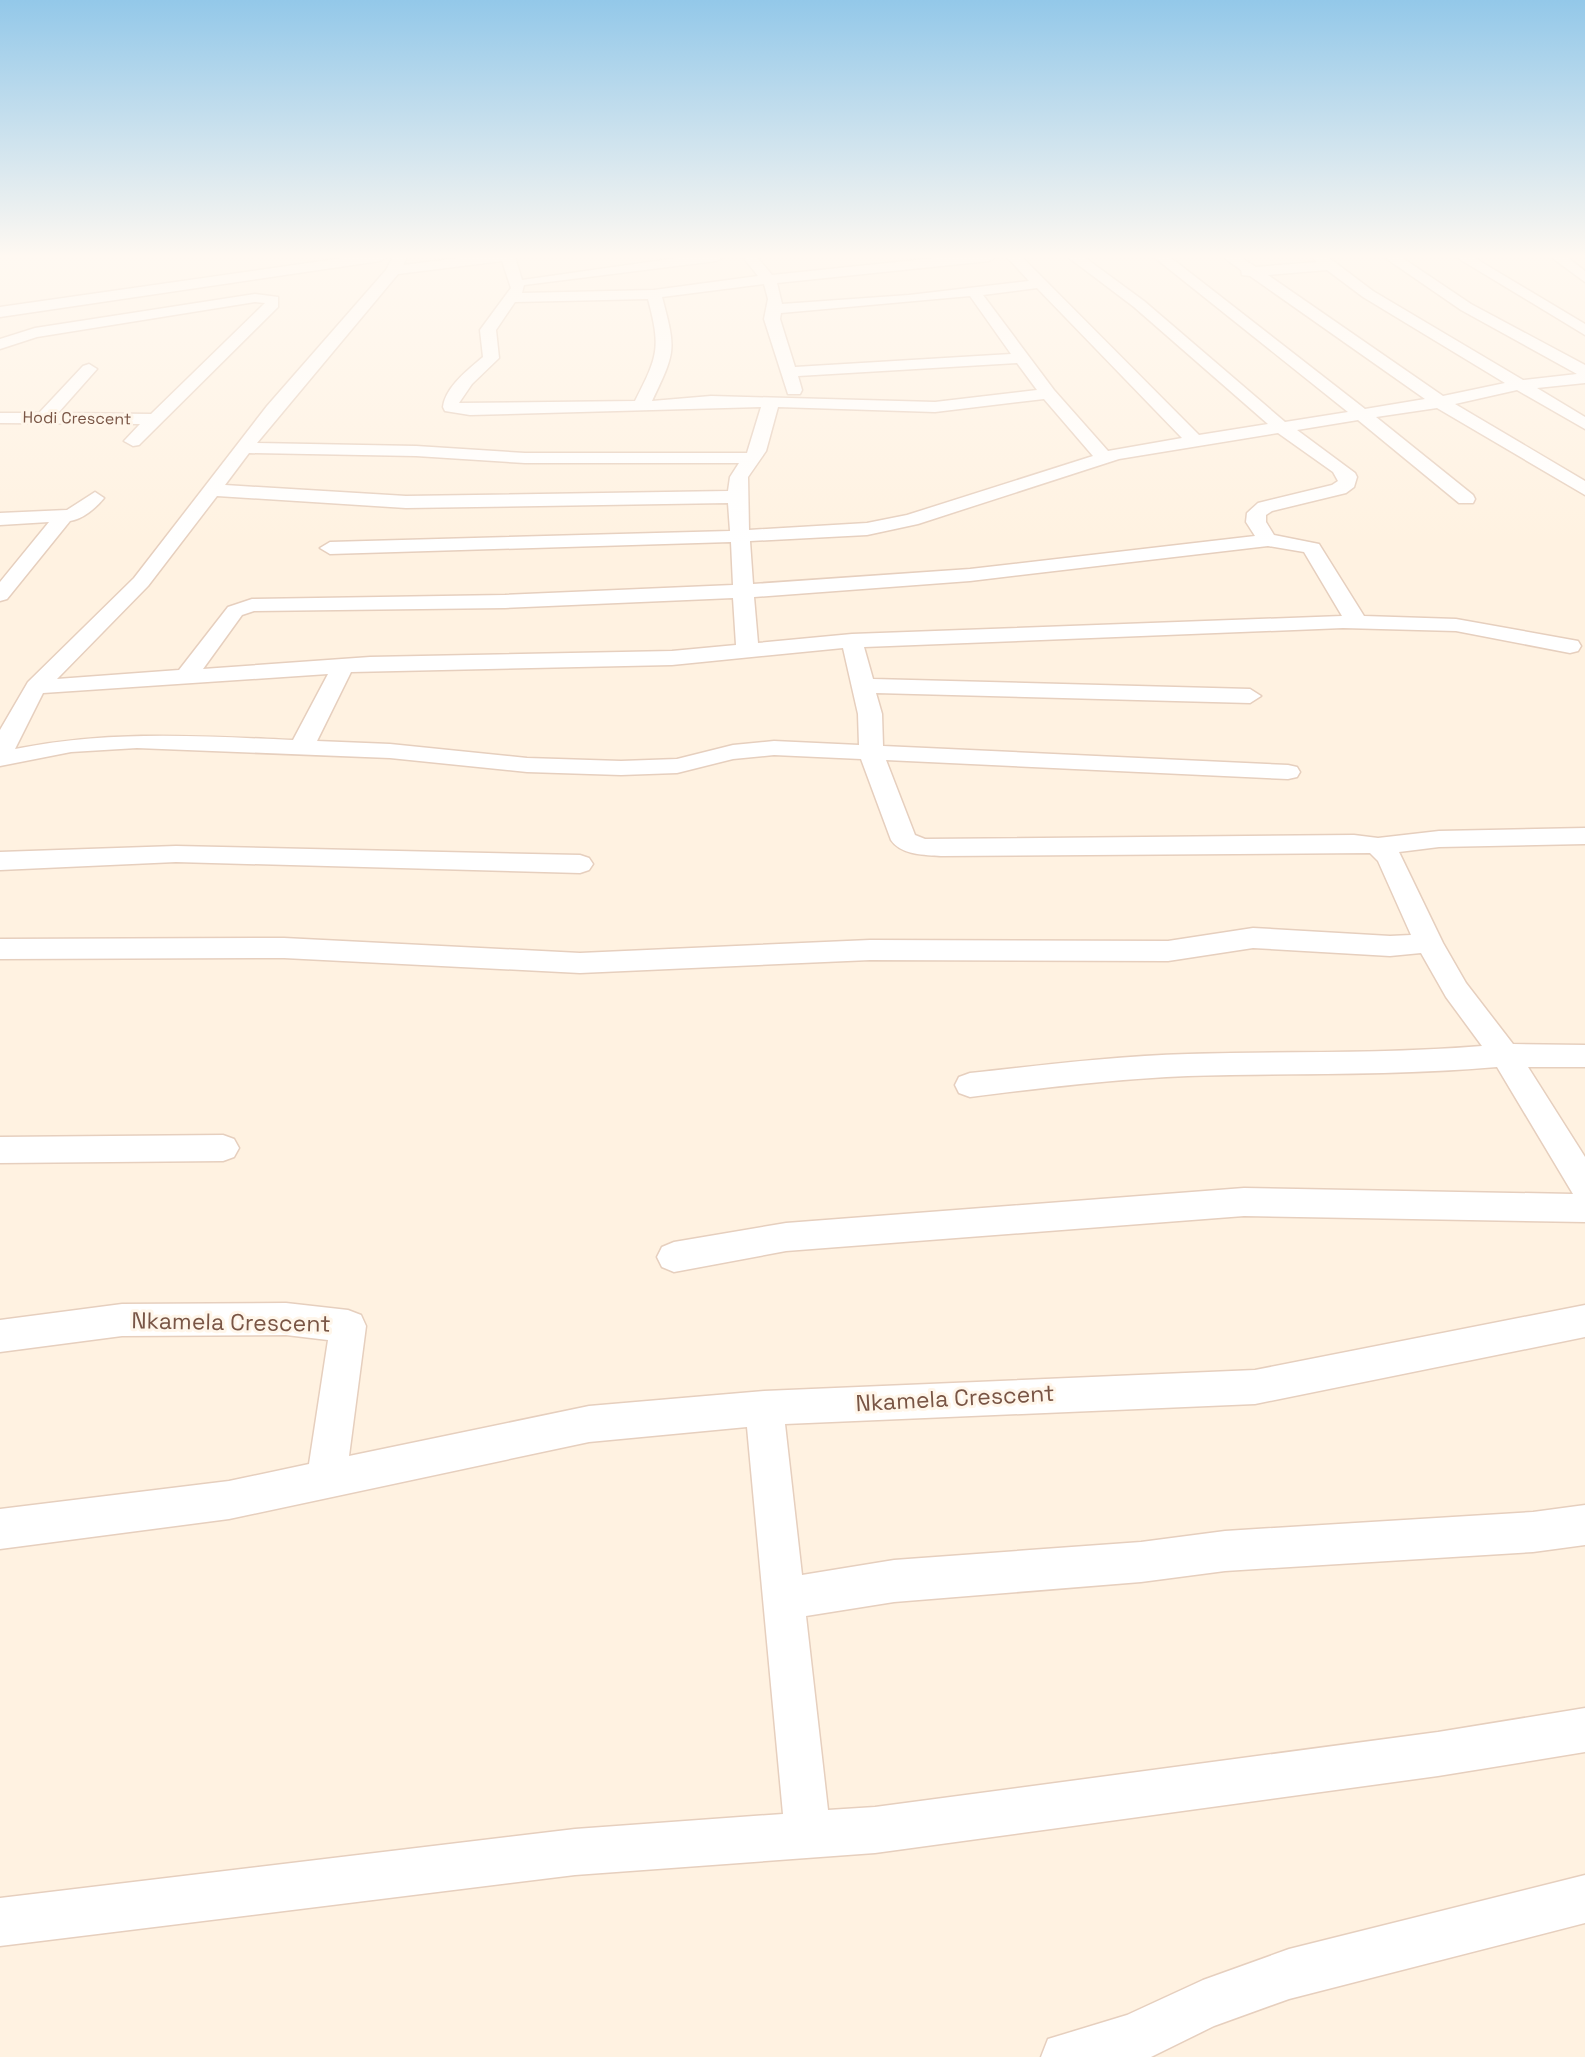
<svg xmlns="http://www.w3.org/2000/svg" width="1585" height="2057" font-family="'Space Grotesk',sans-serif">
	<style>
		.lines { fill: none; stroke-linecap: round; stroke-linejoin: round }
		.minor-casing { stroke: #e6cfbe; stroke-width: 3 }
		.minor { fill: #fff; fill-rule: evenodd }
		.labels { text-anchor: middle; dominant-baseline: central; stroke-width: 6; stroke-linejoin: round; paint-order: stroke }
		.far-street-label { font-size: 16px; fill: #795545; stroke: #fff6ea }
		.near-street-label { font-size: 23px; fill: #795545; stroke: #fff6ea }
	</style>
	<rect width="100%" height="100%" fill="#fff2e1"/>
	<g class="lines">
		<!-- minor casing -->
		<g class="minor-casing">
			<path id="minor" d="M350,257H387L380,261L0,317V307Z
				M393,257H407L403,265L467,257H515L522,280L684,257H723L716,261L524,285L522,293L654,290L758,276L743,257H757L772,275L945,257H996L989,261L777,283L782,304L909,295L1029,281L1007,257H1022L1199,435L1268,424L1134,307L1068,257H1084L1144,301L1285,422L1348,412L1154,257H1170L1365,409L1425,399L1250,276L1242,275L1241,270L1223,257H1240L1256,267L1317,262L1312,257H1328L1373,291L1523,380L1577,374L1461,310L1384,257H1401L1471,304L1585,365V383L1537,388L1585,417V429L1517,390L1455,404L1585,481V495L1437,408L1376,417L1473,495L1475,499L1473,503H1459L1358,420L1297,430L1355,473L1357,477L1354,487L1346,493L1272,511L1266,515V522L1274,535L1319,544L1364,616L1456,619L1578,641L1581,646L1578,651L1570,653L1456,631L1343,628L864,647L873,679L1250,689L1261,696L1250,703L876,693L882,714L883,746L1288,765L1297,767L1300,772L1297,777L1288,779L886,760L915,835L925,839L1354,835L1378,838L1439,831L1585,828V844L1439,847L1399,852L1443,943L1466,983L1513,1044L1585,1045V1067H1528L1585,1157V1222L1244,1216L786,1251L674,1272L662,1267L657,1257L662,1247L674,1242L786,1223L1244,1188L1573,1194L1497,1067C1394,1076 1291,1073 1188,1076C1115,1079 1042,1088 970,1097L959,1093L955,1085L959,1077L970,1073C1043,1065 1115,1056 1188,1054C1286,1051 1384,1054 1482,1046L1446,997L1421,953L1390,956L1253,948L1168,961L870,960L580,973L284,958L0,959V939L284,938L580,953L870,940L1168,941L1253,928L1390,936L1411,935L1378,861L1370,853L941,856C925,855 901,855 891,840L861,759L774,755L733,759L677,773L621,775L527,772L390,758L137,748L71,752L0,766V730L28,682L134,578L267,406L386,270ZM502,261L511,288L480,330L483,357C469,369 445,387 443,407L445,411L470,415L761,407L747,453H525L416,446L257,443L398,274ZM1327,270L1363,297L1505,383L1443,396L1268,275ZM764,284L768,299L764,319L788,394H800L802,390L798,376L1017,363L1037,390L935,402L711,396L652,401C676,351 676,350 662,297ZM1037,288L1182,438L1108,451L1054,390L983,295ZM970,296L1011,354L795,367L780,319L781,313ZM648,299C661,348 658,356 635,401L459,403L472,384L499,358L496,330L515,302ZM1044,399L1093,456L907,515L867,523L749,530L748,477L766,451L778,407L935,412ZM1278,433L1333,472L1338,481L1332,485L1258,503L1247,513L1246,522L1255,536L970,569L753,584L750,541L867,535L918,524L1119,459ZM249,453L416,456L525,463H739L730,477L728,491L406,496L225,485ZM217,496L406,508L728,503L730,531L330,542L320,548L330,554L731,542L733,585L505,595L252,599L228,607L179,670L57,679L148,586ZM1268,546L1304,552L1342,616L852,634L758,643L754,597L970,581ZM733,598L736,645L672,651L370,657L203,669L242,615L254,611L505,608ZM843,648L858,714L859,745L774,741L733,745L677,759L621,761L527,758L390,744L317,741L351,672L672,665ZM328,674L293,740C196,736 111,730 15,749L43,693Z
				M1456,257H1473L1585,324V335Z
				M1551,257H1567L1585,271V282Z
				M255,294L278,297V307L139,445L133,446L124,441L140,424L0,423V413H39L83,366L89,364L97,369L58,413L151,414L265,303L255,302L37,337L0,349V339L35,328Z
				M95,492L104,498C96,508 83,519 70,521L7,599L0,601V582L49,522L0,525V513L67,510Z
				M176,846L580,855L589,858L593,864L589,870L580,873L176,862L0,870V852Z
				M223,1135L234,1139L239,1148L234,1157L223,1161L0,1163V1137Z
				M286,1303L348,1310L361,1315L366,1326L349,1456L589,1406L764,1391L1255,1370L1585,1305V1337L1255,1404L785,1424L802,1575L894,1560L1141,1542L1225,1531L1533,1512L1585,1505V1545L1533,1552L1225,1571L1141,1582L894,1602L806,1616L828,1810L875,1807L1438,1732L1585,1708V1752L1438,1776L875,1853L575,1875L0,1946V1898L575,1829L783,1814L747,1427L589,1442L229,1519L0,1549V1509L229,1481L309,1464L328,1340L286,1335L122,1336L0,1352V1320L122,1304Z
				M1585,1875V1923L1289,1999L1214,2026L1151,2057H1041L1048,2039L1127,2015L1203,1980L1289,1949Z"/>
		</g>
		<!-- minor -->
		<use href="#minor" class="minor"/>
	</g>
	<!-- sky -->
	<linearGradient id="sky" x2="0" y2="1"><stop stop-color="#93c8e9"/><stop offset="0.47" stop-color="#fff9f2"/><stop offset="1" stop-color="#fff9f2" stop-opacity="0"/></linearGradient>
	<rect width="1585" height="545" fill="url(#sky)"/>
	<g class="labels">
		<!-- far-street labels -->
		<g class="far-street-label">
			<text transform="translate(77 418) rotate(1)">Hodi Crescent</text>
		</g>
		<!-- near-street labels -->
		<g class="near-street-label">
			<text transform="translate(231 1322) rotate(1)">Nkamela Crescent</text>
			<text transform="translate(955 1398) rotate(-3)">Nkamela Crescent</text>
		</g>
	</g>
</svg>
